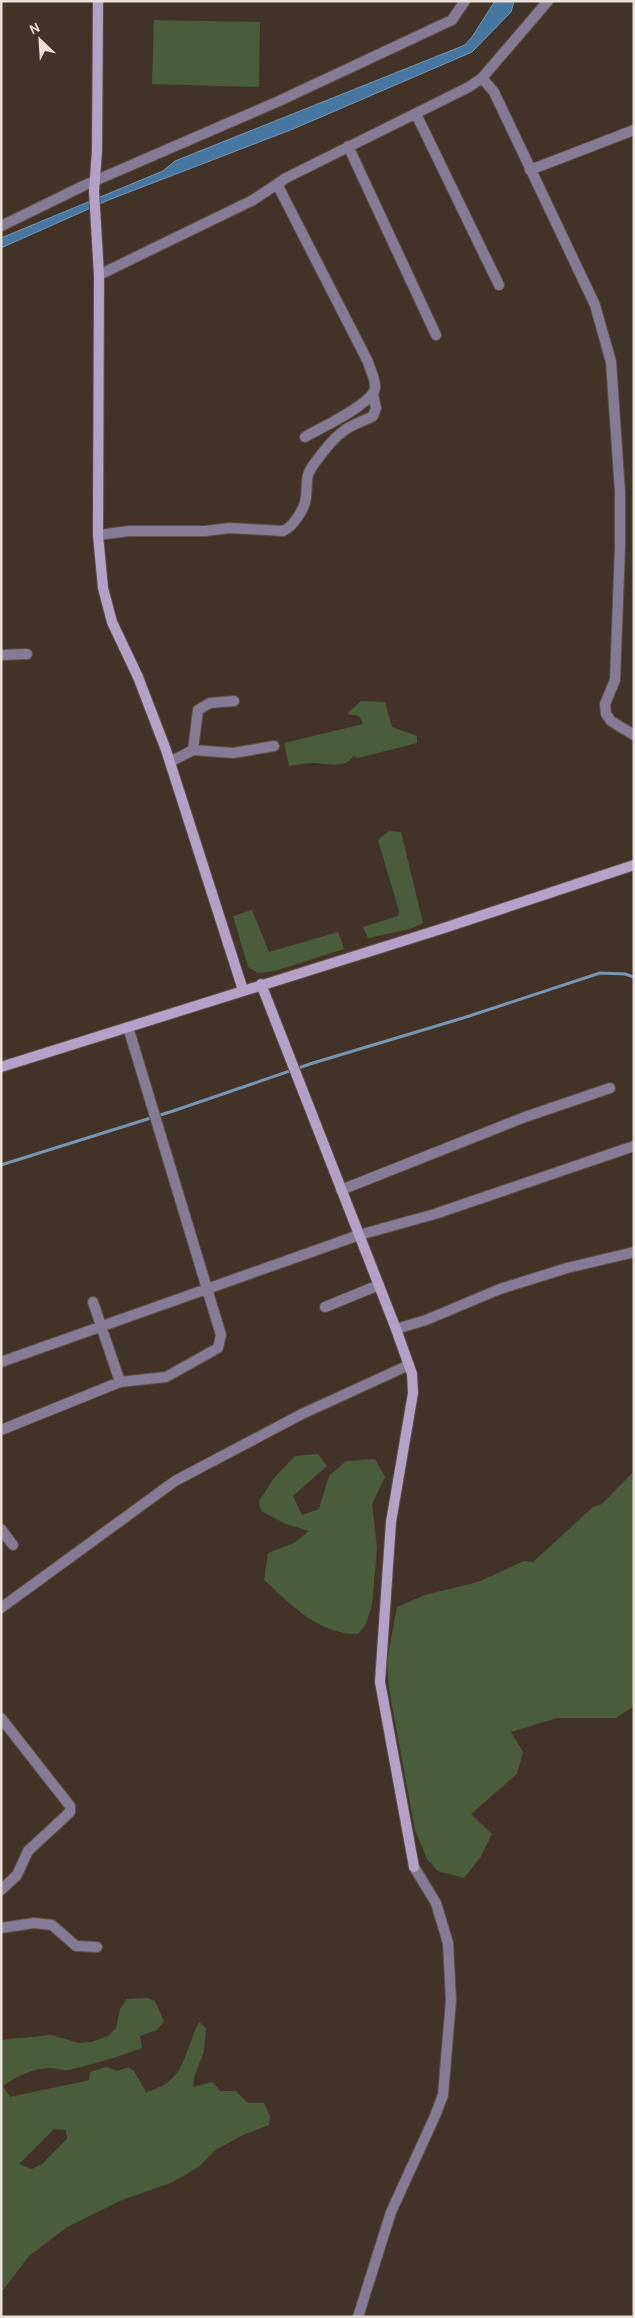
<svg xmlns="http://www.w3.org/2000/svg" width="635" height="2318" font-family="Karla,sans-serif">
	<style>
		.green { fill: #4b5c3a; fill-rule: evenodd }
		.water { fill: #4776a1; stroke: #7896b2 }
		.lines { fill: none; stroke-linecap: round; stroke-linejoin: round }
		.stream { stroke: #7896b2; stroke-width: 3 }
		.street-casing { stroke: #5d4f45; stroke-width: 12 }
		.secondary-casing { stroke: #5d4f45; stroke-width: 12 }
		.street { stroke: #867b94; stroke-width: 10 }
		.secondary { stroke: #b3a1c8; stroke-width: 10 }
	</style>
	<rect width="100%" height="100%" fill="#423329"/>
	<!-- green -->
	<path class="green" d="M154,20L260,22L259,87L152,84Z
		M361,701L385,702L392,727L417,736V743L358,758L353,756C348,769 324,763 313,763C305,763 297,765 289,766L284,743L363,724L359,716L347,714Z
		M389,831L401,832L423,923L410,929L368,938L363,927L398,916L399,911L378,840Z
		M252,910L269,952L338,932L344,949L275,971L258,973L248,967L233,916Z
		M318,1454L327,1466L293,1496L302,1515L319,1509L329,1476L346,1461L375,1459L385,1477L372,1504L377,1548L372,1604L366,1624L358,1634C317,1634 292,1605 264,1580L268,1553L294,1543L309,1531L286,1524L261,1511L259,1501L274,1478L295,1456Z
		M634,1471V1706L616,1718H557L511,1732L523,1752L517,1774L471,1814L492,1834L480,1858L464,1878L438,1871L427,1859L415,1830L389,1689L387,1661L397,1607L425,1595L478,1582L524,1561L533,1562L593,1507L602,1504Z
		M147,1998L155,2001L164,2021L157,2030L140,2036L142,2048C118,2057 94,2064 69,2070C62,2071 56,2068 49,2068C34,2068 15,2077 3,2086L10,2097L81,2082L89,2080L90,2072L106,2067L118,2071L128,2067L134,2071L146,2092C186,2082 183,2054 199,2022L206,2028L204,2051L194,2078L193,2087L213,2082L220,2091H236L248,2103H264L270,2116L269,2125L243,2135L214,2151L200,2166L173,2182L122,2200L67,2227L29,2256L1,2293V2040L51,2035L79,2043L91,2042L108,2036L116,2028L120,2009L127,1999ZM54,2129L66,2130L67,2139L42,2164L32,2169L19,2164Z"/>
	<!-- water -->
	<path class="water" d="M495,1H514L511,12L472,52L293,129L111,199L1,248V238L163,171L175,161L465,45L472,37Z"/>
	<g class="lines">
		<!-- stream -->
		<path class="stream" d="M1,1165L173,1111L313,1063L463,1018L600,973L625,974L634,977"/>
		<!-- street casing -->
		<g class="street-casing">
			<path id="street" d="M482,78L494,92L595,305L611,362L620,492V547L615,680L605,704L606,714L611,721L634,735
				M416,114L499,285
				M348,146L436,335
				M530,170L634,130
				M277,184L368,362C370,369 376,380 375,388C373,404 320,428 305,437
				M1,226L83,186L279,101L452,20L465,1
				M99,275L253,200L286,178L469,87L482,78L548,1
				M98,535L129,531H205L230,528L283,531C293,527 305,509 306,497C308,482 304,478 314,464C323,452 332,439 345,430C353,424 364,421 373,416L376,408L373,394
				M1,655L27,654
				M193,750L198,710L210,703L234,701
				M170,762L193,750L233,753L274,746
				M341,1190L525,1117L610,1088
				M93,1302L120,1382L166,1377L218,1348L221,1335L128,1027
				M325,1307L379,1285
				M396,1329L426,1320L500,1289L567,1268L634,1252
				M1,1362L359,1235L435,1214L634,1146
				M1,1430L120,1382
				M1,1529L13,1545
				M1,1608L175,1481L302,1414L409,1365
				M1,1718L70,1806V1812L28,1851L17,1875L1,1890
				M1,1928L34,1923L52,1925L76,1946L97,1947
				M358,2317L391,2212L435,2116L443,2095L451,2000L448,1943L436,1903L414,1867"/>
		</g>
		<!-- secondary casing -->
		<g class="secondary-casing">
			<path id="secondary" d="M98,1L97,151L94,191L99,275L98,535L103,588L112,622L138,677L166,750L243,990
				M261,984L396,1329L412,1374L413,1393L391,1522L380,1682L414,1867
				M1,1067L441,929L634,865"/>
		</g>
		<!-- street -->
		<use href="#street" class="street"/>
		<!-- secondary -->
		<use href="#secondary" class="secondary"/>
	</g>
	<!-- border -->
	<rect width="635" height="2318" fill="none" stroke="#eae0da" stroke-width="5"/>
	<!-- north arrow -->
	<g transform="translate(40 40) rotate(335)" stroke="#423329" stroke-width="4" paint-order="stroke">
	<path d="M0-4L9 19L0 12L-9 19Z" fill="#eae0da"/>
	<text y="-8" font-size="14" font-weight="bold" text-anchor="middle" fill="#eae0da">N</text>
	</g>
</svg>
